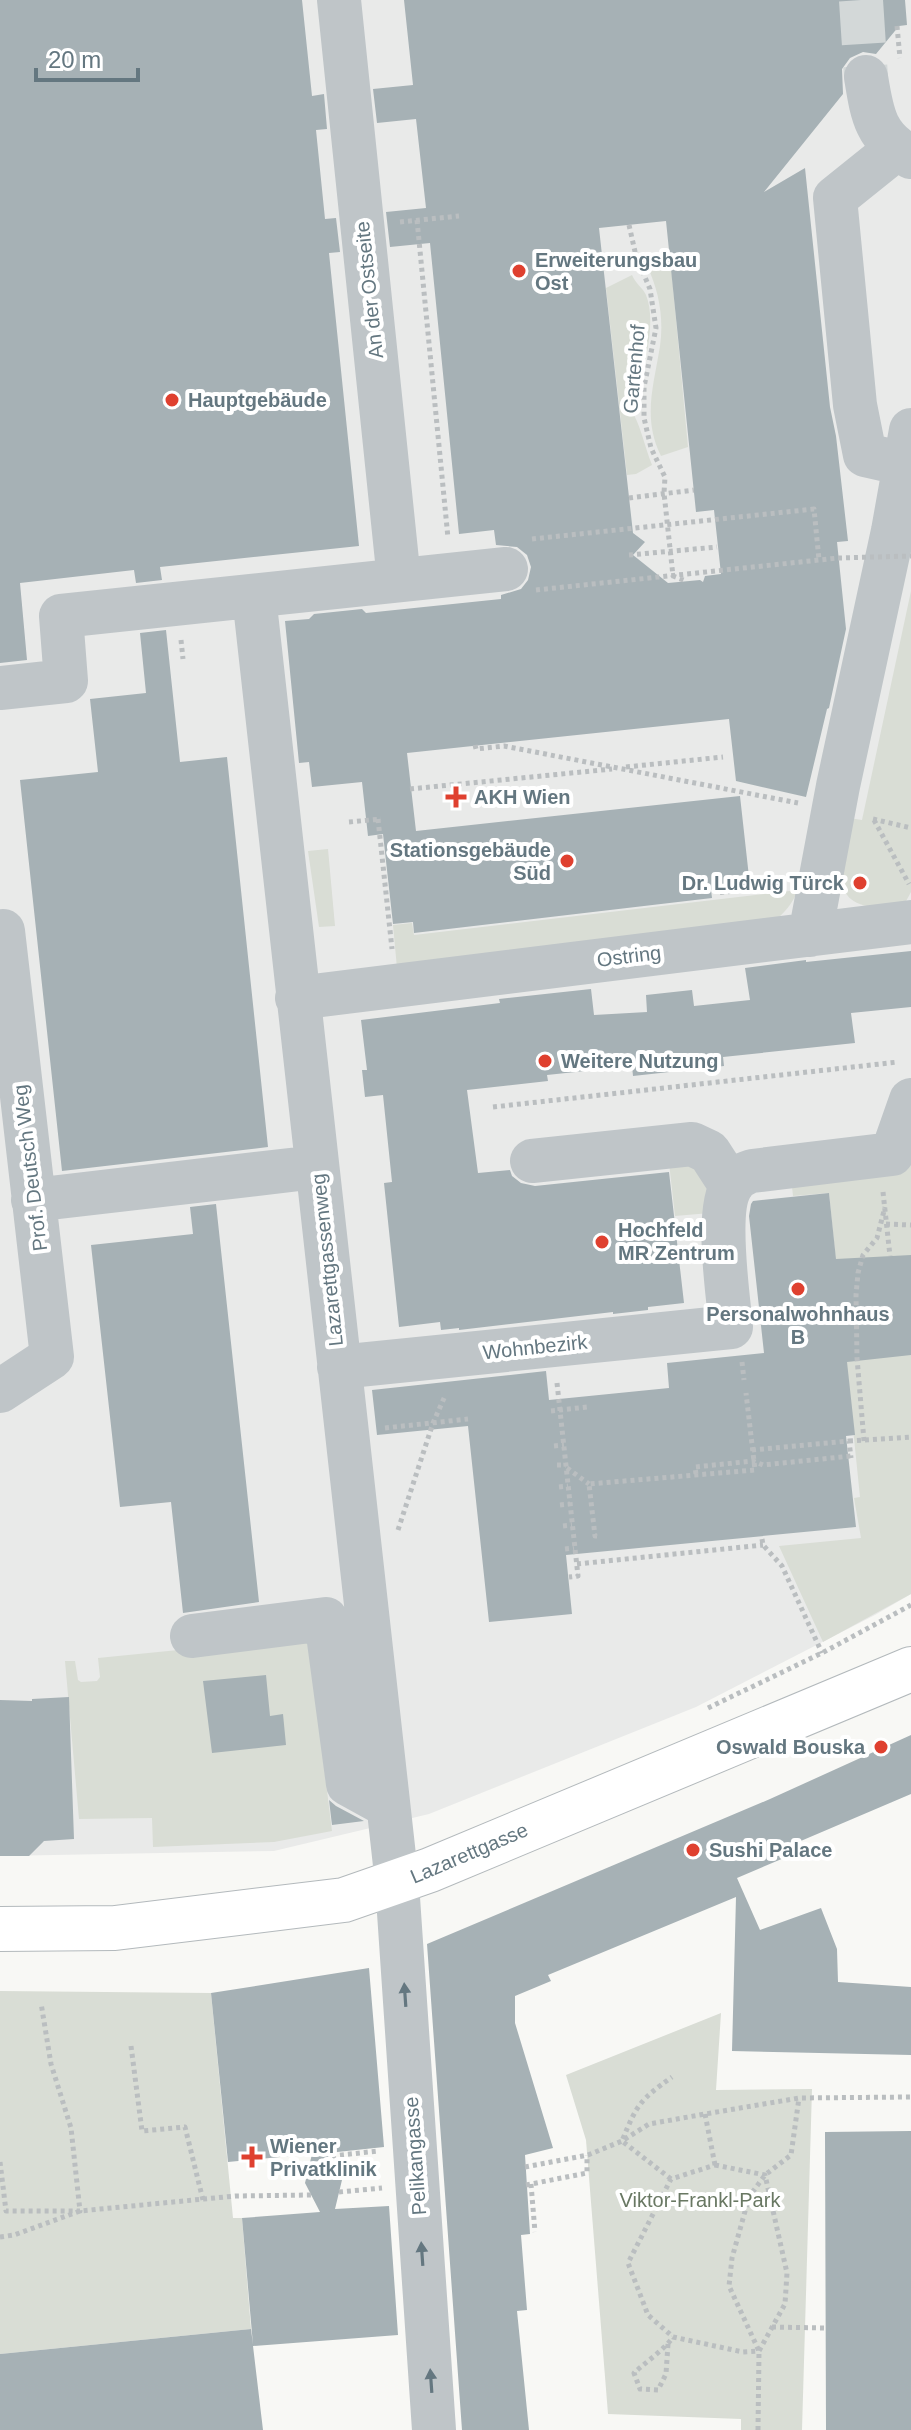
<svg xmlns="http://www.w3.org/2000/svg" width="911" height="2430" font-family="Arial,sans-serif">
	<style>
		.built { fill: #e9eae9 }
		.green { fill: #d9ddd5 }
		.building { fill: #a6b1b5; fill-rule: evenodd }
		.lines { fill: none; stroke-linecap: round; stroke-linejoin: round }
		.minor-tunnel { stroke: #d3d8d8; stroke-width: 44; stroke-dasharray: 44 22; stroke-linecap: butt }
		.major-casing { stroke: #b3b9bc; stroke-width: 46 }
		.path { stroke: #babec0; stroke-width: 5; stroke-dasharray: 4 4; stroke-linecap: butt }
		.minor { stroke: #bfc5c8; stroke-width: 44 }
		.major { stroke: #fff; stroke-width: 44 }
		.path-bridge { stroke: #babec0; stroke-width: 5; stroke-dasharray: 4 4; stroke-linecap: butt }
		.oneway { fill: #647780 }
		.poi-dot { fill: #df402f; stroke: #fff; stroke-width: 3 }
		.labels { text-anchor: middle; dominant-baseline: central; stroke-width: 8; stroke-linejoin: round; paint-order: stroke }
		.poi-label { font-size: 20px; font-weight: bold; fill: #647780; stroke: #fff; text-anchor: start }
		.street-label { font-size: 20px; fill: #647780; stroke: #fff }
		.park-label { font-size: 20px; fill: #697863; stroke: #fff }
	</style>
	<rect width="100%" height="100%" fill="#f8f8f5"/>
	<!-- built -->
	<path class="built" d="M0,0H911V1594L875,1615L696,1707L429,1814L274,1851L0,1856Z"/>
	<!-- green -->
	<path class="green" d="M670,255L688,447L661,456C642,418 654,385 660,346C664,319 659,290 647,266Z
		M632,275C635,283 643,288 646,295C658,324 642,380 630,408C641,425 644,445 652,465L636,474L627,475L606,288Z
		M911,591V892L905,903C894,904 878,908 867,906C825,899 844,845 849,818L862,820Z
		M328,849L335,926L319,927L308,851Z
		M798,890C792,904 785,913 772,923L397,968L393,925L412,923L414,935Z
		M911,1143V1594L823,1642L779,1546L861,1538L854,1498L860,1497L829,1193L793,1196L791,1178Z
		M668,1154L704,1159L710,1213L675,1216Z
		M308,1637L332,1831L274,1842L153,1847L152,1818L79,1819L65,1661H75L78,1680L81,1682L97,1681L100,1677L98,1658Z
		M0,1991L211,1993L233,2218H242L251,2329L0,2354Z
		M721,2013L716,2090L812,2089L802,2430H741V2419L608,2414L586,2140L566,2075Z"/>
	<!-- building -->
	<path class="building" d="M0,0H302L312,96L324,94L327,129L316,130L325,219L336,218L340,252L329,253L359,546L160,567L162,580L136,583L134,570L20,583L27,660L0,663Z
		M404,0H905L907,25L899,26L876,54L863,52L850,58L842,69L843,94L764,192L805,168L830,407L836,436L848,541L837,542L846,629L829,708L827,709L806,797L736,781L729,719L407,753L416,831L740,796L750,886L711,890L712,898L414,933L413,922L393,924L383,834L368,836L362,782L312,787L309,762L299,763L285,621L309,619L314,614L362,609L366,613L501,599V595L521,589L528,580L531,567L527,555L517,547L496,545L494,530L459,534L430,243L390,247L386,212L426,208L416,119L377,123L373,89L413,85ZM666,221L696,512L714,510L721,574L705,576L703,582L700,580L668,583L633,555L645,542L633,533L599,228Z
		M166,630L180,762L227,757L268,1147L62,1171L20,780L98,772L90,699L146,693L140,633Z
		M911,951V1007L851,1013L855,1043L723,1057L724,1066L633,1076L632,1066L547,1075L548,1081L467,1090L478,1173L510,1170L512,1176L521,1183L535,1186L669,1172L684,1303L648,1307V1310L613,1314V1312L459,1330V1328L441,1330L440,1322L399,1327L384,1183L392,1182L383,1095L365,1097L362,1070H367L361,1020L500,1003L499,999L591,989L594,1015L647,1012L646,995L692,990L694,1006L750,1000L745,968L806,960V962Z
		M829,1193L836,1259L911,1255V1355L847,1362L855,1435L846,1436L856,1527L566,1555L572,1614L489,1622L468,1426L377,1435L372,1390L546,1371L549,1400L669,1388L667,1363L764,1353L749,1216L751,1204L753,1201Z
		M216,1204L259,1602L183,1613L171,1502L120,1507L91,1245L193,1234L190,1207Z
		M266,1675L270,1716L283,1714L286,1745L212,1753L203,1681Z
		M69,1697L74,1839L44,1841L29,1856H0V1700L32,1701V1699Z
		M911,1735V1794L782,1849L784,1858L737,1878L760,1930L821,1908L837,1949L838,1982L911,1987V2055L732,2051L736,1897L548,1975L551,1981L515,1996V2023L553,2148L525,2155L530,2234L521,2235L527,2310L517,2311L529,2430H462L427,1944L770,1799Z
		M329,1800L336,1806L364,1821L332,1825Z
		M369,1968L384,2147L328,2153L342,2180L335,2209L389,2206L398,2335L253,2346L263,2430H0V2354L251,2329L253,2345L242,2218L320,2212L305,2183L312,2154L228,2162L211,1993Z
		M911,2131V2430H826L825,2132Z"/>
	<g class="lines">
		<!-- minor-tunnel -->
		<path class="minor-tunnel" d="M861,0L866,77"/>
		<!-- major casing -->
		<g class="major-casing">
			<path id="major" d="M0,1929L115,1928L344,1900L430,1870L911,1669"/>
		</g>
		<!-- path -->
		<path class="path" d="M897,26L900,58
			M417,220L448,538
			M400,222L459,216
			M629,225L636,256L650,289L656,328L644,387V418L651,448L665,477L664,493L673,576L686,581
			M629,498L694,490
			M532,539L814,509L819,560
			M629,555L717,547
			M536,590L838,558
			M181,640L183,659
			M475,745L476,749L504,746L798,803
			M626,767L723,757
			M410,789L612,769
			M378,819L392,949
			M873,819L911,828
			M874,820L909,884
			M349,822L381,819
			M716,889V893L780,886
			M493,1107L898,1062
			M883,1192L890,1256
			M886,1224L911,1225
			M742,1362L744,1380
			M557,1383L578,1576L569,1577
			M551,1411L587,1407
			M385,1428L468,1419
			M849,1441L911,1437
			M864,1441L857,1358L856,1295L858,1273L863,1255L877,1238L885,1207
			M554,1446L564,1445
			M752,1450L849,1441L851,1458
			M557,1465H566
			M567,1468L589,1484
			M696,1474L695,1467L753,1461L763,1465L851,1456
			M559,1487L568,1486
			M560,1505L570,1504
			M563,1526L572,1525
			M398,1530L433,1423L445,1396
			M597,1536H595L589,1484L755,1470L746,1393
			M762,1539L763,1545L782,1566L822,1653
			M565,1549L574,1548
			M577,1564L763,1545
			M708,1708L822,1653L911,1605
			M131,2046L142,2131L185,2127L203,2200
			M705,2114L715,2165
			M332,2156L378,2151
			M0,2162L6,2211H80L71,2128L51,2064L41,2003
			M715,2165L765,2175L787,2273L785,2304L759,2351L743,2352L673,2337L648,2315L628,2263L671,2179Z
			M525,2167L588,2155L622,2141L649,2124L705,2114L799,2098L911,2097
			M671,2179L622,2141C637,2104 640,2100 672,2077
			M531,2184L535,2232
			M526,2185L587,2173V2155
			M339,2192L382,2188
			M0,2237L14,2235L80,2211L235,2196L311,2195
			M772,2327L825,2328
			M668,2344L666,2374L658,2390L640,2389L634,2373C647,2361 664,2350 673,2337
			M758,2430L759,2351L729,2286L732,2258L749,2197L765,2175L791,2155L799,2098"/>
		<!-- minor -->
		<path class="minor" d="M339,0L399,580
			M866,77C872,114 875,138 911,157
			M896,149L835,198L855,405L865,455L905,464
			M254,596L397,1883L434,2430
			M0,688L66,681L61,616L506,569
			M810,935L838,786L893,531L911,430
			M297,998L911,922
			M532,1161L692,1144L709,1152L731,1186
			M33,1200L316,1167
			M339,1367L731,1327C728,1295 715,1210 732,1185C737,1177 743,1174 752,1171L892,1154L911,1100
			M0,1391L52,1357L3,931
			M192,1636L326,1619L348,1784L388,1806"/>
		<!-- major -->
		<use href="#major" class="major"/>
		<!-- path-bridge -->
		<path class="path-bridge" d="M838,558L911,556"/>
	</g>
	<!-- one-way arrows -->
	<defs><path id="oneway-solid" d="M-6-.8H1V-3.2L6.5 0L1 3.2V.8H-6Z" transform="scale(2)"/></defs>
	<g class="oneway">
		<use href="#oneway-solid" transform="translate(405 1995) rotate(-94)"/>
		<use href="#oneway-solid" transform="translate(422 2254) rotate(-94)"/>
		<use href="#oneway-solid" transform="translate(431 2381) rotate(-94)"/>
	</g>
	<!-- markers -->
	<g class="poi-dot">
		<circle cx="519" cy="271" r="8"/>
		<circle cx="172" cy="400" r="8"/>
		<path d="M452 785h8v8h8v8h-8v8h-8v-8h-8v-8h8z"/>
		<circle cx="567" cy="861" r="8"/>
		<circle cx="860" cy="883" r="8"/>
		<circle cx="545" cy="1061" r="8"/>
		<circle cx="602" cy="1242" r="8"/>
		<circle cx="798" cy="1289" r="8"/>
		<circle cx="881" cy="1747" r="8"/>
		<circle cx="693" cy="1850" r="8"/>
		<path d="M248 2145h8v8h8v8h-8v8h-8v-8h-8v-8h8z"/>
	</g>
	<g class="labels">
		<!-- poi labels -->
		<g class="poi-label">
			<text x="535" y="260">Erweiterungsbau<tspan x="535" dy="23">Ost</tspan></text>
			<text x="188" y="400">Hauptgebäude</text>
			<text x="474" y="797">AKH Wien</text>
			<text x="551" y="850" text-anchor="end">Stationsgebäude<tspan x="551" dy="23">Süd</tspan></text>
			<text x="844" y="883" text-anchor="end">Dr. Ludwig Türck</text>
			<text x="561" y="1061">Weitere Nutzung</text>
			<text x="618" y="1230">Hochfeld<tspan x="618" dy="23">MR Zentrum</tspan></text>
			<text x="798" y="1314" text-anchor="middle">Personalwohnhaus<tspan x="798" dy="23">B</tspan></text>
			<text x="865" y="1747" text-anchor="end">Oswald Bouska</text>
			<text x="709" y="1850">Sushi Palace</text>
			<text x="270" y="2146">Wiener<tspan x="270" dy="23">Privatklinik</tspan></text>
		</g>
		<!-- street labels -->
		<g class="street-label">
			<text transform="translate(369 290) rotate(-96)">An der Ostseite</text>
			<text transform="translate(634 369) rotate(-85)">Gartenhof</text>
			<text transform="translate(629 956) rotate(-7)">Ostring</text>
			<text transform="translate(30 1168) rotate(-97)">Prof. Deutsch Weg</text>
			<text transform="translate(327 1260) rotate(-96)">Lazarettgassenweg</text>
			<text transform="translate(535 1347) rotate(-6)">Wohnbezirk</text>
			<text transform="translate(469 1853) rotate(-23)">Lazarettgasse</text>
			<text transform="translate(415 2156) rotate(-94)">Pelikangasse</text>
		</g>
		<!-- park labels -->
		<g class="park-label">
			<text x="700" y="2200">Viktor-Frankl-Park</text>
		</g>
	</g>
	<!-- scale -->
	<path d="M36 68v12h102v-12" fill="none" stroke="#647780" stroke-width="4"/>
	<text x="48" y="68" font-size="24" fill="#647780" stroke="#ffffff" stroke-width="6" paint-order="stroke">20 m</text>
</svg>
